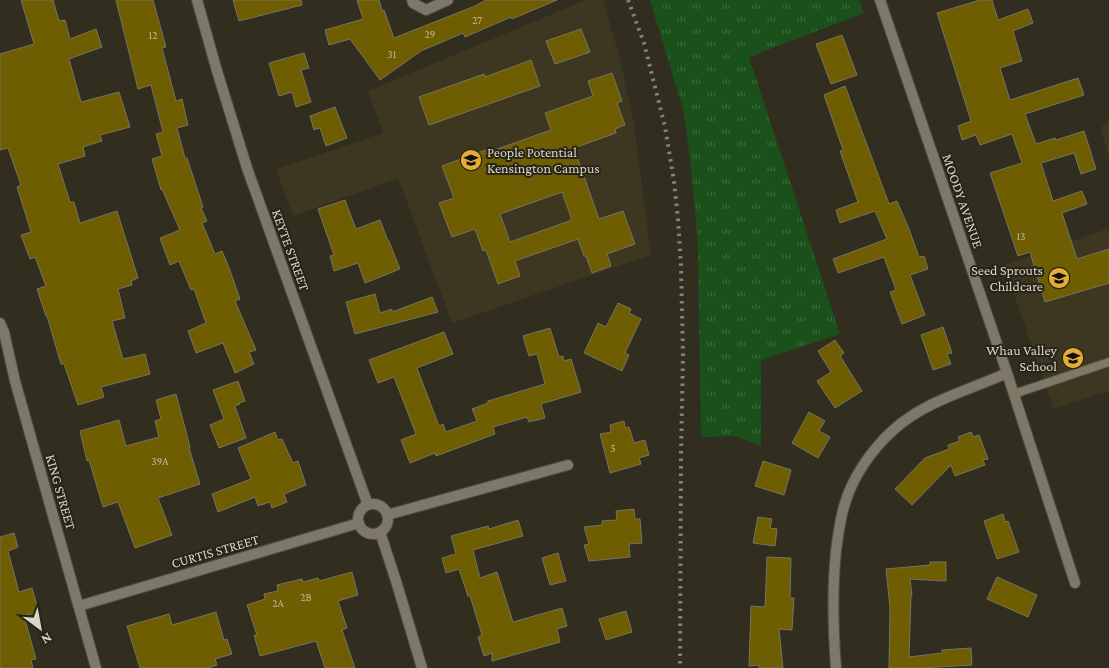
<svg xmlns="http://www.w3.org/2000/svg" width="1109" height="668" font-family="'Crimson Pro',serif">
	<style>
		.built { fill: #3d3722 }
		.grass { fill: url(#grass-tufts) }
		.building { fill: #6f5d02; stroke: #777362; fill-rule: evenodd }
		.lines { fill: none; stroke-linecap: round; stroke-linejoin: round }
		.service-casing { stroke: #4f4c3f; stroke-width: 10 }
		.minor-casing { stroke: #4f4c3f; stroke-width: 12 }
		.service { stroke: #7d7867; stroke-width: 8 }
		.minor { stroke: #7d7867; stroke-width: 10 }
		.rail { stroke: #868376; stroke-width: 4; stroke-dasharray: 2.5 5; stroke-linecap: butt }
		.labels { text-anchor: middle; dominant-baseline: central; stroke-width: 4; stroke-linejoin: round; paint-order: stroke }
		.number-label { font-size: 11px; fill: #beb89a }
		.poi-label { font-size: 14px; fill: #d8d6cc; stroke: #282416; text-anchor: end }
		.street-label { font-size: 14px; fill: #d8d6cc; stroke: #282416 }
	</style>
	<defs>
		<pattern id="grass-tufts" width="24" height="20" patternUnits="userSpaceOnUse" patternTransform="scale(1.25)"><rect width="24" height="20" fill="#1a511b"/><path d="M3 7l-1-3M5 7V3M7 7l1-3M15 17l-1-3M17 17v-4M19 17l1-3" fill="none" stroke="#3b693b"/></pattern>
	</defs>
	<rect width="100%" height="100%" fill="#322e1f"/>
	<!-- built -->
	<path class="built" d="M586,0H603L620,59L634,123L651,255L452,323L398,178L293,216L276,169L383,133L368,91Z
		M1109,119V156L1100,129Z
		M1109,228V391L1054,409L1004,265Z"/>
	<!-- grass -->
	<path class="grass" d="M650,0H859L864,13L749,57L840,334L761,360V446L736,436L701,437L698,245L692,176L684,112Z"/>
	<!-- building -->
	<path class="building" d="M21,0H53L59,21L65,20L70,39L96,29L102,47L69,59L81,102L119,92L130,127L100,135L102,141L83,147L85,156L58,164L70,202H74L80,223L117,211L138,278L131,281L132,285L118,289L125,318L112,321L123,359L145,354L150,374L101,387L104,397L78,405L64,364H61L47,316H46L37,289L46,286L35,257L30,259L21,235L31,232L17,187L21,185L8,148L0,150V54L34,44Z
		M116,0H153L166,47L162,48L176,101L182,99L188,125L177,128L185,158H187L203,207L201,208L207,221L202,223L215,254L222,251L228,265L240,299L235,301L256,350L249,352L254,364L235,373L223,343L196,353L188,331L206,323L194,289L191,290L179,261L170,265L160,238L180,230L162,189L161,190L152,159L162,156L156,134L163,132L151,85L138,89Z
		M233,0H301L302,5L239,21Z
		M357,0H379L382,11L384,10L394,38L475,6L486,0H557L512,19L511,17L465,37L463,33L421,51L380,80L350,39L329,45L325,30L363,19Z
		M980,0H992L998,20L1028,9L1033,23L1013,31L1022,61L1000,68L1010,100L1078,78L1084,95L1025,114L1036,144L1055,138L1056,140L1084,131L1096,169L1081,174L1074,153L1041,163L1053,201L1082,191L1087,204L1062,213L1077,259L1109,249V283L1045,302L1030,252L1018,256L990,173L1022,163L1012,134L980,145L976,135L962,140L958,126L971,121L937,13Z
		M581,29L590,52L555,64L546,41Z
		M842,35L857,75L831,84L816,44Z
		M304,53L309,68L301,70L311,102L296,107L292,92L279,96L269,63Z
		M531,60L540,86L429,125L419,97L484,74L485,77Z
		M612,73L622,101L617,103L625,125L615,129L616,133L574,148L599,219L623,211L635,244L607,254L611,266L592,273L586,256H584L578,239L515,261L520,276L498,284L486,250L483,251L475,229L452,237L439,203L454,198L442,166L488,149L489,152L551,130L545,113L593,96L588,81ZM562,192L572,220L510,242L500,214Z
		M845,86L889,204L897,201L909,229L919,257L924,256L928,269L910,275L925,315L902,324L890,292L896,290L884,257L838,273L833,259L887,239L875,211L840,223L836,210L858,202L840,151L843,150L824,95Z
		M335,107L347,138L326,146L320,128L314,130L310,116Z
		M345,200L356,229L380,220L388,241H389L400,269L365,283L358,263L334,271L330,256L334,255L318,209Z
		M375,294L380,313L392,309V312L432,297L438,312L355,334L346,302Z
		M618,303L631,309L629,313L641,319L625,353L629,355L622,371L584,353L598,323L606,327Z
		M943,327L952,353L947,354L951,364L933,370L921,335Z
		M550,328L559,357L563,356L564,361L571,359L581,392L541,404L545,418L529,422L527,417L493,427L495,434L436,456L435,453L410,463L401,440L416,434L394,377L378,383L369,360L444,332L453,354L417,368L439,426L443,424L446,432L477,421L472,409L488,403V401L545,384L537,354L529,356L523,336Z
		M835,340L844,353L840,356L862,391L835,408L817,381L831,372L818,351Z
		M238,381L245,401L239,403L240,404L235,406L246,438L219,448L210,425L224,419L213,390Z
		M176,394L190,447L189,448L200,484L158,498L172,535L135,548L118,502L103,507L89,460L87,461L80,431L119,420L126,446L159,437L155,421L161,419L156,400Z
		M809,412L825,421L819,431L830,437L818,458L792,443Z
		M624,421L625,428L629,427L634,443L645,440L649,455L639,458L641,464L610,473L600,434L611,432L610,425Z
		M275,432L278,440L282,439L293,463L298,461L306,485L284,494L287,502L272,508L270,502L258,506L255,497L218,512L212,494L251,479L238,448Z
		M971,432L973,437L979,435L988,459L983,460L985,465L955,476L951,465L912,505L895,489L925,458L949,449L948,445L960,441L958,437Z
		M763,461L791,470L784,495L755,486Z
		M634,509L635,519H640L642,543L629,544L630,557L589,561L584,545L589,544L584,527L602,525V521L617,520L616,511Z
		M1003,514L1005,522L1008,521L1019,552L997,559L984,521Z
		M758,517L772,519L770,528L777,529L775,546L753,543Z
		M518,520L523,536L473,550L480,578L497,572L513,622L562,608L567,626L557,629L560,642L492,661V653L484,656L478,637L482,635L470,596H468L459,569L446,573L442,558L456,554L451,536L488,526L489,529Z
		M14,533L18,547L8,551L19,592L32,588L39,612L24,616L36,659L31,660L33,668H0V537Z
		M558,553L566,581L550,585L542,558Z
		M767,557L791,558L790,598H794L792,630L779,629L783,668H759V665L749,666L751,606L765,607Z
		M930,562H946V581L910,579L912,596H911L909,657L942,653V650L971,648L972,665L921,668H889L890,608L886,569L930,565Z
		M352,572L358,595L338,601L347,628L342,630L355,668H325L316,641L260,656L254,635H257L247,605L265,599L264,594L278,591L277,585L302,579L303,582L318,578L319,581Z
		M997,577L1037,595L1028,617L987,599Z
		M626,611L632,632L606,640L599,619Z
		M216,612L224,640L227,639L232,654L215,659L217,665L208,668H140L127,626L169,614L172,625Z"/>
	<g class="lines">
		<!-- service casing -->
		<g class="service-casing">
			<path id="service" d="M1014,394L1109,362"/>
		</g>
		<!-- minor casing -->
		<g class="minor-casing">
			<path id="minor" d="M197,0L217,71L247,168L368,505
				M412,0L413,3L426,10L448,0
				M880,0L1007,373L1075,583
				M0,323L4,332L15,381L96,668
				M358 519a15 15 0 1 1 30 0a15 15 0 1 1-30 0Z
				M387,515L568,465
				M380,532L396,581L422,668
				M79,606L359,523
				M836,668C833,629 832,590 836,551C839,528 842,506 852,485C865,458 886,433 910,417C938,398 976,387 1007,373"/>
		</g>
		<!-- service -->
		<use href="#service" class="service"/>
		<!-- minor -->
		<use href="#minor" class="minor"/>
		<!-- rail -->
		<path class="rail" d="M628,0L644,43L665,127L674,181L678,219L681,266L683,354L681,456L680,668"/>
	</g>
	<!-- icons -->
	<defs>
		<g id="university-disc" transform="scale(1.125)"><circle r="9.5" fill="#e6ac36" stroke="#282416"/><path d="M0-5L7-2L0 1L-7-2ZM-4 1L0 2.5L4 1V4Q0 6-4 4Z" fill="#111"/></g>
		<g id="school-disc" transform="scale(1.125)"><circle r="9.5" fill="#e6ac36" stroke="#282416"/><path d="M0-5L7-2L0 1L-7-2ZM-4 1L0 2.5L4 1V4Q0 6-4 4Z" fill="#111"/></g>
	</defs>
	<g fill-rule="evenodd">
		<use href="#university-disc" x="471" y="160"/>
		<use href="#school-disc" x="1059" y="278"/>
		<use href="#school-disc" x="1073" y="358"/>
	</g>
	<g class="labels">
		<!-- number labels -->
		<g class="number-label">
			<text x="477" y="20">27</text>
			<text x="430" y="34">29</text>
			<text x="153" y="35">12</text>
			<text x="392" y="54">31</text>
			<text x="1021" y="236">13</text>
			<text x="613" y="448">5</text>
			<text x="160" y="461">39A</text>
			<text x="306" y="597">2B</text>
			<text x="278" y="603">2A</text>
		</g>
		<!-- poi labels -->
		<g class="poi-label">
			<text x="487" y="152" text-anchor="start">People Potential<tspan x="487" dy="16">Kensington Campus</tspan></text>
			<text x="1043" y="270">Seed Sprouts<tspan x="1043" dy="16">Childcare</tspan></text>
			<text x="1057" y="350">Whau Valley<tspan x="1057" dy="16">School</tspan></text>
		</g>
		<!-- street labels -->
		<g class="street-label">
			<text transform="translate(963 201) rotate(71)">MOODY AVENUE</text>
			<text transform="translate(291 250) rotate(70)">KEYTE STREET</text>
			<text transform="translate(61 492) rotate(74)">KING STREET</text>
			<text transform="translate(215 551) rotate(-16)">CURTIS STREET</text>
		</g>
	</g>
	<!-- north arrow -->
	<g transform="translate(40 628) rotate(148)" stroke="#282416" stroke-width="4" paint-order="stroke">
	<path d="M0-4L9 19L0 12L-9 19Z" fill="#d8d6cc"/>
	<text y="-8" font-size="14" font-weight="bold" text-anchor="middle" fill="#d8d6cc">N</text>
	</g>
</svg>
